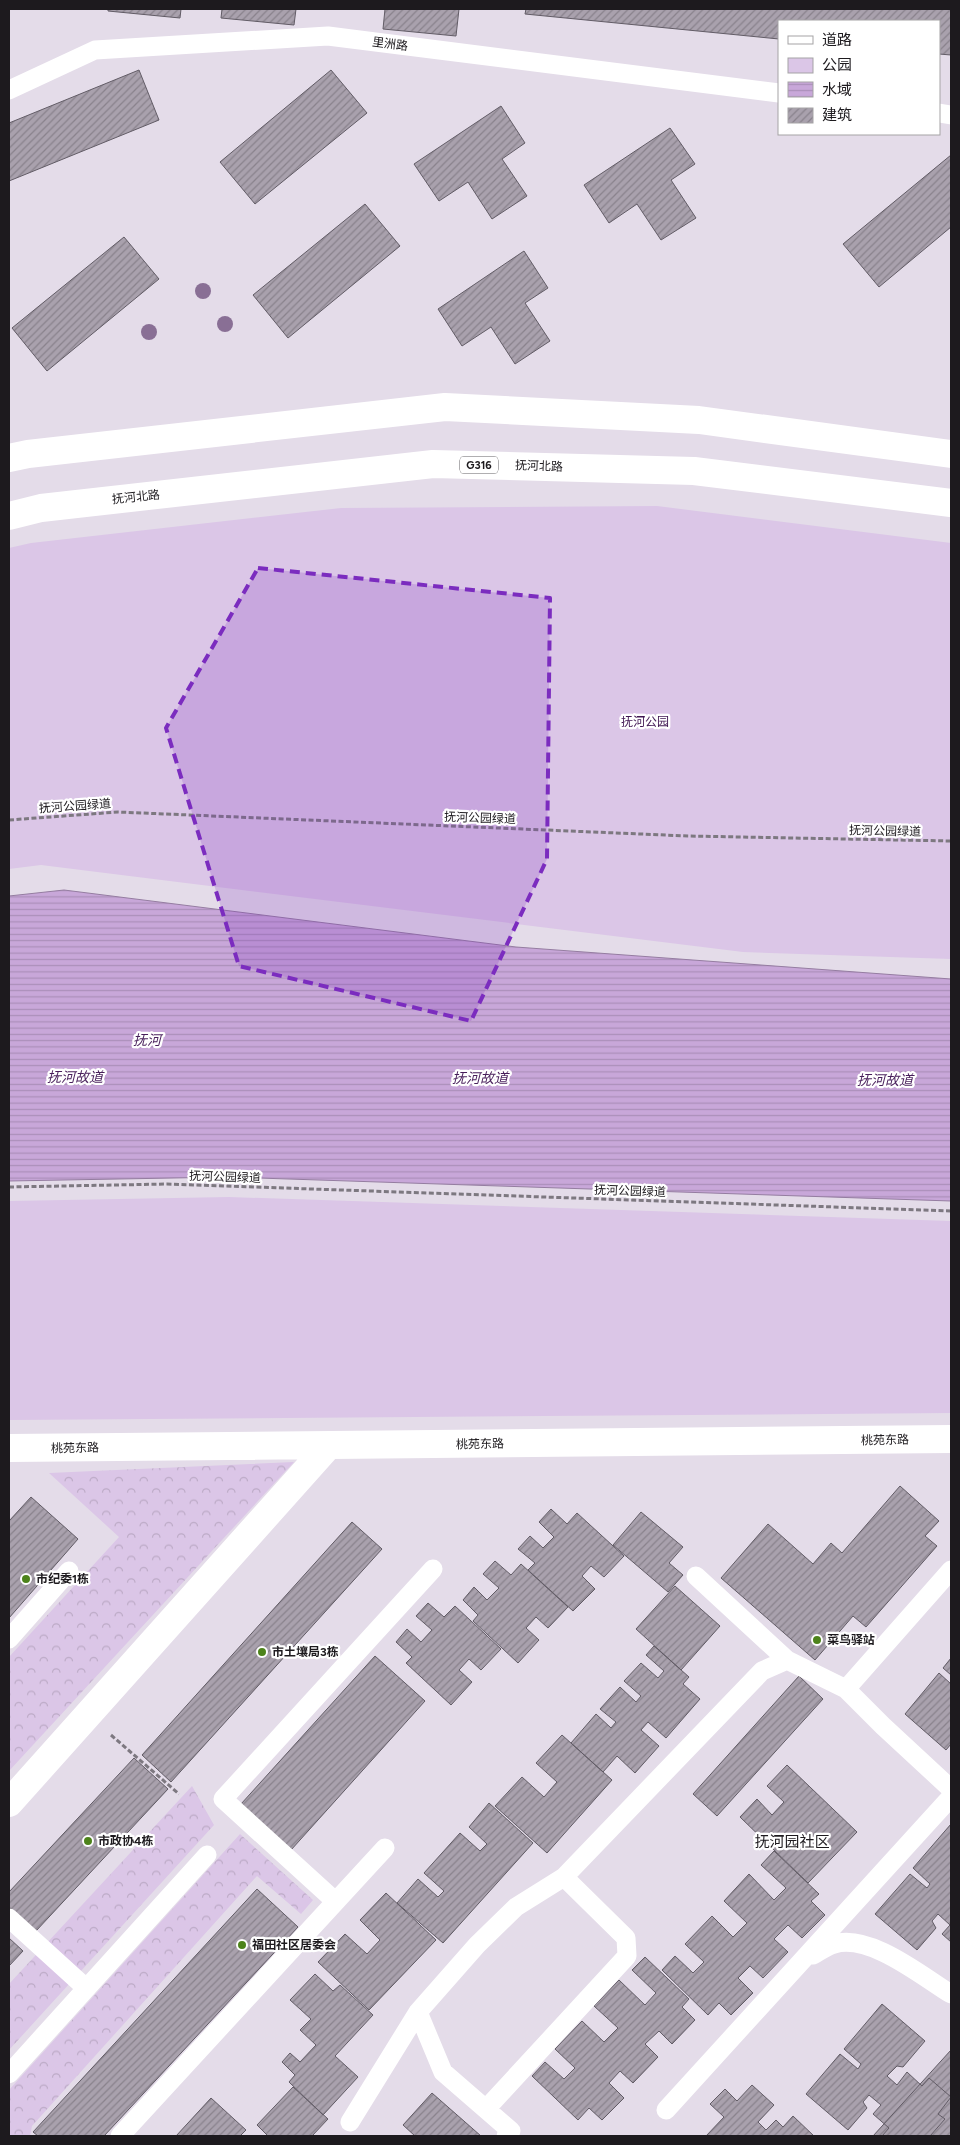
<svg xmlns="http://www.w3.org/2000/svg" width="960" height="2145" font-family="Figtree,'Noto Sans SC',sans-serif">
	<style>
		.green { fill: #dbc6e7 }
		.forest { fill: url(#forest-crowns) }
		.water { fill: url(#water-rules); stroke: #957da1 }
		.building { fill: url(#building-hatch); stroke: #625c66 }
		.lines { fill: none; stroke-linecap: round; stroke-linejoin: round }
		.path { stroke: #7d7880; stroke-width: 3; stroke-dasharray: 5 2.5; stroke-linecap: butt }
		.service { stroke: #fff; stroke-width: 19 }
		.minor { stroke: #fff; stroke-width: 28 }
		.primary { stroke: #fff; stroke-width: 28 }
		.tree { fill: #896f95 }
		.marked { fill: #7b2cbf; fill-opacity: 0.2; stroke: #7b2cbf; stroke-width: 4; stroke-dasharray: 10 6; stroke-linejoin: round }
		.poi-dot { fill: #4d831b; stroke: #fff; stroke-width: 2 }
		.labels { text-anchor: middle; dominant-baseline: central; stroke-width: 4.5; stroke-linejoin: round; paint-order: stroke }
		.shield { fill: #fff; stroke: #615f62; stroke-width: 1 }
		.shield-label { font-size: 11px; font-weight: bold; fill: #1d1a1e }
		.street-label { font-size: 12px; fill: #1d1a1e; stroke: #fff }
		.park-label { font-size: 12px; fill: #3f1551; stroke: #fff }
		.poi-label { font-size: 12px; font-weight: bold; fill: #1d1a1e; stroke: #fff; text-anchor: start }
		.water-label { font-size: 14px; font-style: italic; fill: #481f5b; stroke: #fff }
		.quarter-label { font-size: 15px; fill: #1d1a1e; stroke: #fff }
	</style>
	<defs>
		<pattern id="forest-crowns" width="20" height="18" patternUnits="userSpaceOnUse" patternTransform="scale(1.25)"><rect width="20" height="18" fill="#dbc6e7"/><path d="M2 6a3 3 0 1 1 6 0M12 15a3 3 0 1 1 6 0" fill="none" stroke="#bcaac6"/></pattern>
		<pattern id="water-rules" width="6" height="5" patternUnits="userSpaceOnUse" patternTransform="scale(1.25)"><rect width="6" height="5" fill="#c8a7d9"/><path d="M0 2.5h6" fill="none" stroke="#ab8fba"/></pattern>
		<pattern id="building-hatch" width="6" height="6" patternUnits="userSpaceOnUse" patternTransform="scale(1.25)"><rect width="6" height="6" fill="#a9a1ad"/><path d="M-1 1l2-2M0 6l6-6M5 7l2-2" fill="none" stroke="#89828c"/></pattern>
	</defs>
	<rect width="100%" height="100%" fill="#e4dce9"/>
	<!-- green -->
	<path class="green" d="M657,506L951,543V959L743,952L41,865L9,869V548L31,543L341,508Z
		M229,1197L951,1221V1413L9,1420V1201Z"/>
	<!-- forest -->
	<path class="forest" d="M294,1462L9,1771V1657L119,1537L49,1473Z
		M192,1786L214,1825L9,2050V1984Z
		M240,1834L313,1900L301,1914L257,1876L32,2126L30,2136H9V2090Z"/>
	<!-- water -->
	<path class="water" d="M64,890L516,947L951,979V1201L228,1177L9,1181V896Z"/>
	<!-- building -->
	<path class="building" d="M108,9H181L180,18L108,11Z
		M222,9H296L294,25L221,18Z
		M385,9H459L456,36L383,29Z
		M526,9H951V55L939,54V21H779V39L525,14Z
		M139,70L159,120L9,181V123Z
		M331,70L367,113L255,204L220,162Z
		M501,106L525,143L502,159L527,196L492,219L468,182L439,201L414,164Z
		M670,128L695,164L671,180L696,218L661,240L637,204L609,223L584,185Z
		M951,155V227L879,287L843,244Z
		M365,204L400,246L288,338L253,295Z
		M124,237L159,279L47,371L12,328Z
		M524,251L548,288L525,303L550,341L515,364L491,327L462,346L438,309Z
		M900,1486L939,1521L925,1536L937,1546L866,1627L853,1616L815,1660L721,1578L768,1524L813,1564L831,1543L842,1553Z
		M31,1497L78,1539L9,1618V1521Z
		M551,1509L567,1524L577,1513L624,1556L604,1577L591,1566L582,1576L595,1589L573,1611L528,1570L535,1563L518,1549L530,1536L543,1548L554,1537L539,1522Z
		M641,1512L683,1547L669,1563L683,1575L668,1592L613,1545Z
		M352,1522L382,1549L171,1782L142,1755Z
		M495,1561L511,1575L521,1564L568,1607L548,1628L536,1617L526,1628L539,1640L518,1663L473,1621L478,1615L463,1600L474,1587L487,1600L499,1588L483,1574Z
		M675,1586L720,1626L681,1670L636,1629Z
		M428,1603L444,1617L455,1606L501,1649L481,1670L469,1659L459,1670L472,1682L451,1705L406,1663L412,1657L396,1642L407,1629L421,1642L432,1630L416,1616Z
		M654,1646L689,1677L683,1684L700,1699L666,1738L648,1722L641,1730L659,1746L635,1773L617,1756L603,1772L571,1743L596,1714L611,1728L616,1722L600,1709L620,1687L636,1702L641,1696L624,1681L641,1663L658,1678L664,1671L646,1655Z
		M375,1656L425,1701L291,1850L241,1804Z
		M951,1658V1675L943,1668Z
		M939,1673L951,1684V1744L946,1750L905,1714Z
		M799,1676L823,1699L717,1816L693,1794Z
		M562,1735L612,1780L547,1853L495,1806L522,1777L544,1797L557,1782L536,1763Z
		M134,1758L168,1789L36,1931L9,1907V1892Z
		M787,1765L857,1832L808,1883L740,1817L757,1799L772,1815L784,1802L767,1786Z
		M489,1803L533,1843L443,1943L397,1903L418,1879L438,1897L444,1891L424,1873L460,1833L480,1851L487,1844L469,1827Z
		M951,1824V1942L942,1934L950,1925L938,1914L932,1921L936,1928L917,1950L875,1914L910,1874L927,1888L930,1884L913,1868Z
		M774,1851L819,1894L811,1901L825,1915L802,1938L788,1925L774,1939L788,1952L763,1978L750,1966L738,1978L753,1993L731,2015L719,2003L708,2015L662,1970L675,1956L693,1973L704,1962L685,1944L712,1916L733,1937L747,1923L724,1901L749,1874L774,1900L786,1888L761,1865Z
		M257,1889L298,1927L104,2136H38L33,2132Z
		M386,1893L436,1940L369,2010L318,1962L345,1934L367,1954L380,1940L360,1920Z
		M9,1938L23,1951L9,1966Z
		M645,1957L689,1999L682,2007L695,2020L672,2044L659,2031L645,2044L658,2057L633,2083L620,2071L609,2083L624,2098L602,2120L589,2108L578,2120L532,2076L545,2062L564,2079L575,2068L555,2049L582,2021L604,2042L618,2028L594,2006L619,1980L645,2005L656,1993L632,1970Z
		M315,1974L333,1991L340,1985L373,2015L335,2056L358,2077L323,2115L289,2082L295,2075L282,2062L290,2053L300,2062L316,2045L300,2030L311,2019L290,2000Z
		M882,2004L925,2041L903,2067L897,2066L887,2076L897,2085L907,2072L922,2086L929,2078L951,2097L938,2114L945,2119L930,2136H882L889,2128L873,2114L881,2105L869,2095L863,2102L867,2108L848,2130L806,2094L840,2054L858,2069L861,2064L844,2049Z
		M951,2050V2136H873Z
		M752,2085L774,2105L758,2122L766,2130L776,2120L783,2127L793,2116L814,2136H706L724,2117L710,2104L725,2089L737,2101Z
		M293,2087L328,2119L312,2136H268L257,2125Z
		M432,2093L481,2136H415L403,2125Z
		M211,2098L246,2130L240,2136H176Z"/>
	<g class="lines">
		<!-- path -->
		<path class="path" d="M9,820L118,812L688,836L951,841
			M9,1187L167,1184L951,1211
			M111,1735L179,1794"/>
		<!-- service -->
		<path class="service" d="M9,90L95,50L328,36L779,93
			M939,113L951,115
			M951,1570L846,1689L883,1726L951,1789
			M696,1576L787,1660
			M9,1639L69,1571
			M335,1901L223,1799L433,1569
			M9,1918L86,1988
			M813,1955C820,1951 827,1946 834,1944C870,1933 923,1977 951,1994
			M418,2012L443,2072L511,2131L506,2136
			M9,2074L207,1855
			M486,2109L627,1956L626,1938L564,1877
			M666,2110L951,1797
			M350,2122L418,2012L477,1945L516,1907L564,1877L762,1671L787,1660L846,1689
			M120,2136L385,1848"/>
		<!-- minor -->
		<path class="minor" d="M9,1448L951,1439
			M9,1803L329,1445"/>
		<!-- primary -->
		<path class="primary" d="M9,458L28,454L445,407L699,420L951,454
			M9,516L41,508L433,464L694,471L951,503"/>
	</g>
	<!-- trees -->
	<g class="tree">
		<circle cx="203" cy="291" r="8"/>
		<circle cx="225" cy="324" r="8"/>
		<circle cx="149" cy="332" r="8"/>
	</g>
	<!-- marked area -->
	<path class="marked" d="M258,568L550,598L547,859L471,1021L239,966L166,728Z"/>
	<!-- markers -->
	<g class="poi-dot">
		<circle cx="26" cy="1579" r="5"/>
		<circle cx="817" cy="1640" r="5"/>
		<circle cx="262" cy="1652" r="5"/>
		<circle cx="88" cy="1841" r="5"/>
		<circle cx="242" cy="1945" r="5"/>
	</g>
	<g class="labels">
		<!-- shield labels -->
		<rect class="shield" x="460" y="456.5" width="38" height="17" rx="4"/>
		<g class="shield-label">
			<text x="479" y="465">G316</text>
		</g>
		<!-- street labels -->
		<g class="street-label">
			<text transform="translate(390 44) rotate(7)">里洲路</text>
			<text transform="translate(539 466) rotate(2)">抚河北路</text>
			<text transform="translate(136 497) rotate(-6)">抚河北路</text>
			<text transform="translate(75 806) rotate(-4)">抚河公园绿道</text>
			<text transform="translate(480 818) rotate(2)">抚河公园绿道</text>
			<text transform="translate(885 831) rotate(1)">抚河公园绿道</text>
			<text transform="translate(225 1177) rotate(2)">抚河公园绿道</text>
			<text transform="translate(630 1191) rotate(2)">抚河公园绿道</text>
			<text transform="translate(885 1440) rotate(-1)">桃苑东路</text>
			<text transform="translate(480 1444) rotate(-1)">桃苑东路</text>
			<text transform="translate(75 1448) rotate(-1)">桃苑东路</text>
		</g>
		<!-- park labels -->
		<g class="park-label">
			<text x="645" y="722">抚河公园</text>
		</g>
		<!-- poi labels -->
		<g class="poi-label">
			<text x="36" y="1579">市纪委1栋</text>
			<text x="827" y="1640">菜鸟驿站</text>
			<text x="272" y="1652">市土壤局3栋</text>
			<text x="98" y="1841">市政协4栋</text>
			<text x="252" y="1945">福田社区居委会</text>
		</g>
		<!-- water labels -->
		<g class="water-label">
			<text x="147" y="1040">抚河</text>
			<text x="75" y="1077">抚河故道</text>
			<text x="480" y="1078">抚河故道</text>
			<text x="885" y="1080">抚河故道</text>
		</g>
		<!-- quarter labels -->
		<g class="quarter-label">
			<text x="792" y="1842">抚河园社区</text>
		</g>
	</g>
	<!-- border -->
	<rect width="960" height="2145" fill="none" stroke="#1d1a1e" stroke-width="20"/>
	<!-- legend -->
	<rect x="778" y="20" width="162" height="115" fill="#ffffff" stroke="#a5a3a5"/>
	<rect x="788" y="36" width="25" height="8" fill="#ffffff" stroke="#a5a3a5"/>
	<text x="822" y="45" font-size="15" fill="#1d1a1e">道路</text>
	<rect x="788" y="58" width="25" height="15" fill="#dbc6e7" stroke="#a5a3a5"/>
	<text x="822" y="70" font-size="15" fill="#1d1a1e">公园</text>
	<rect x="788" y="82" width="25" height="15" fill="url(#water-rules)" stroke="#a5a3a5"/>
	<text x="822" y="95" font-size="15" fill="#1d1a1e">水域</text>
	<rect x="788" y="108" width="25" height="15" fill="url(#building-hatch)" stroke="#a5a3a5"/>
	<text x="822" y="120" font-size="15" fill="#1d1a1e">建筑</text>
</svg>
